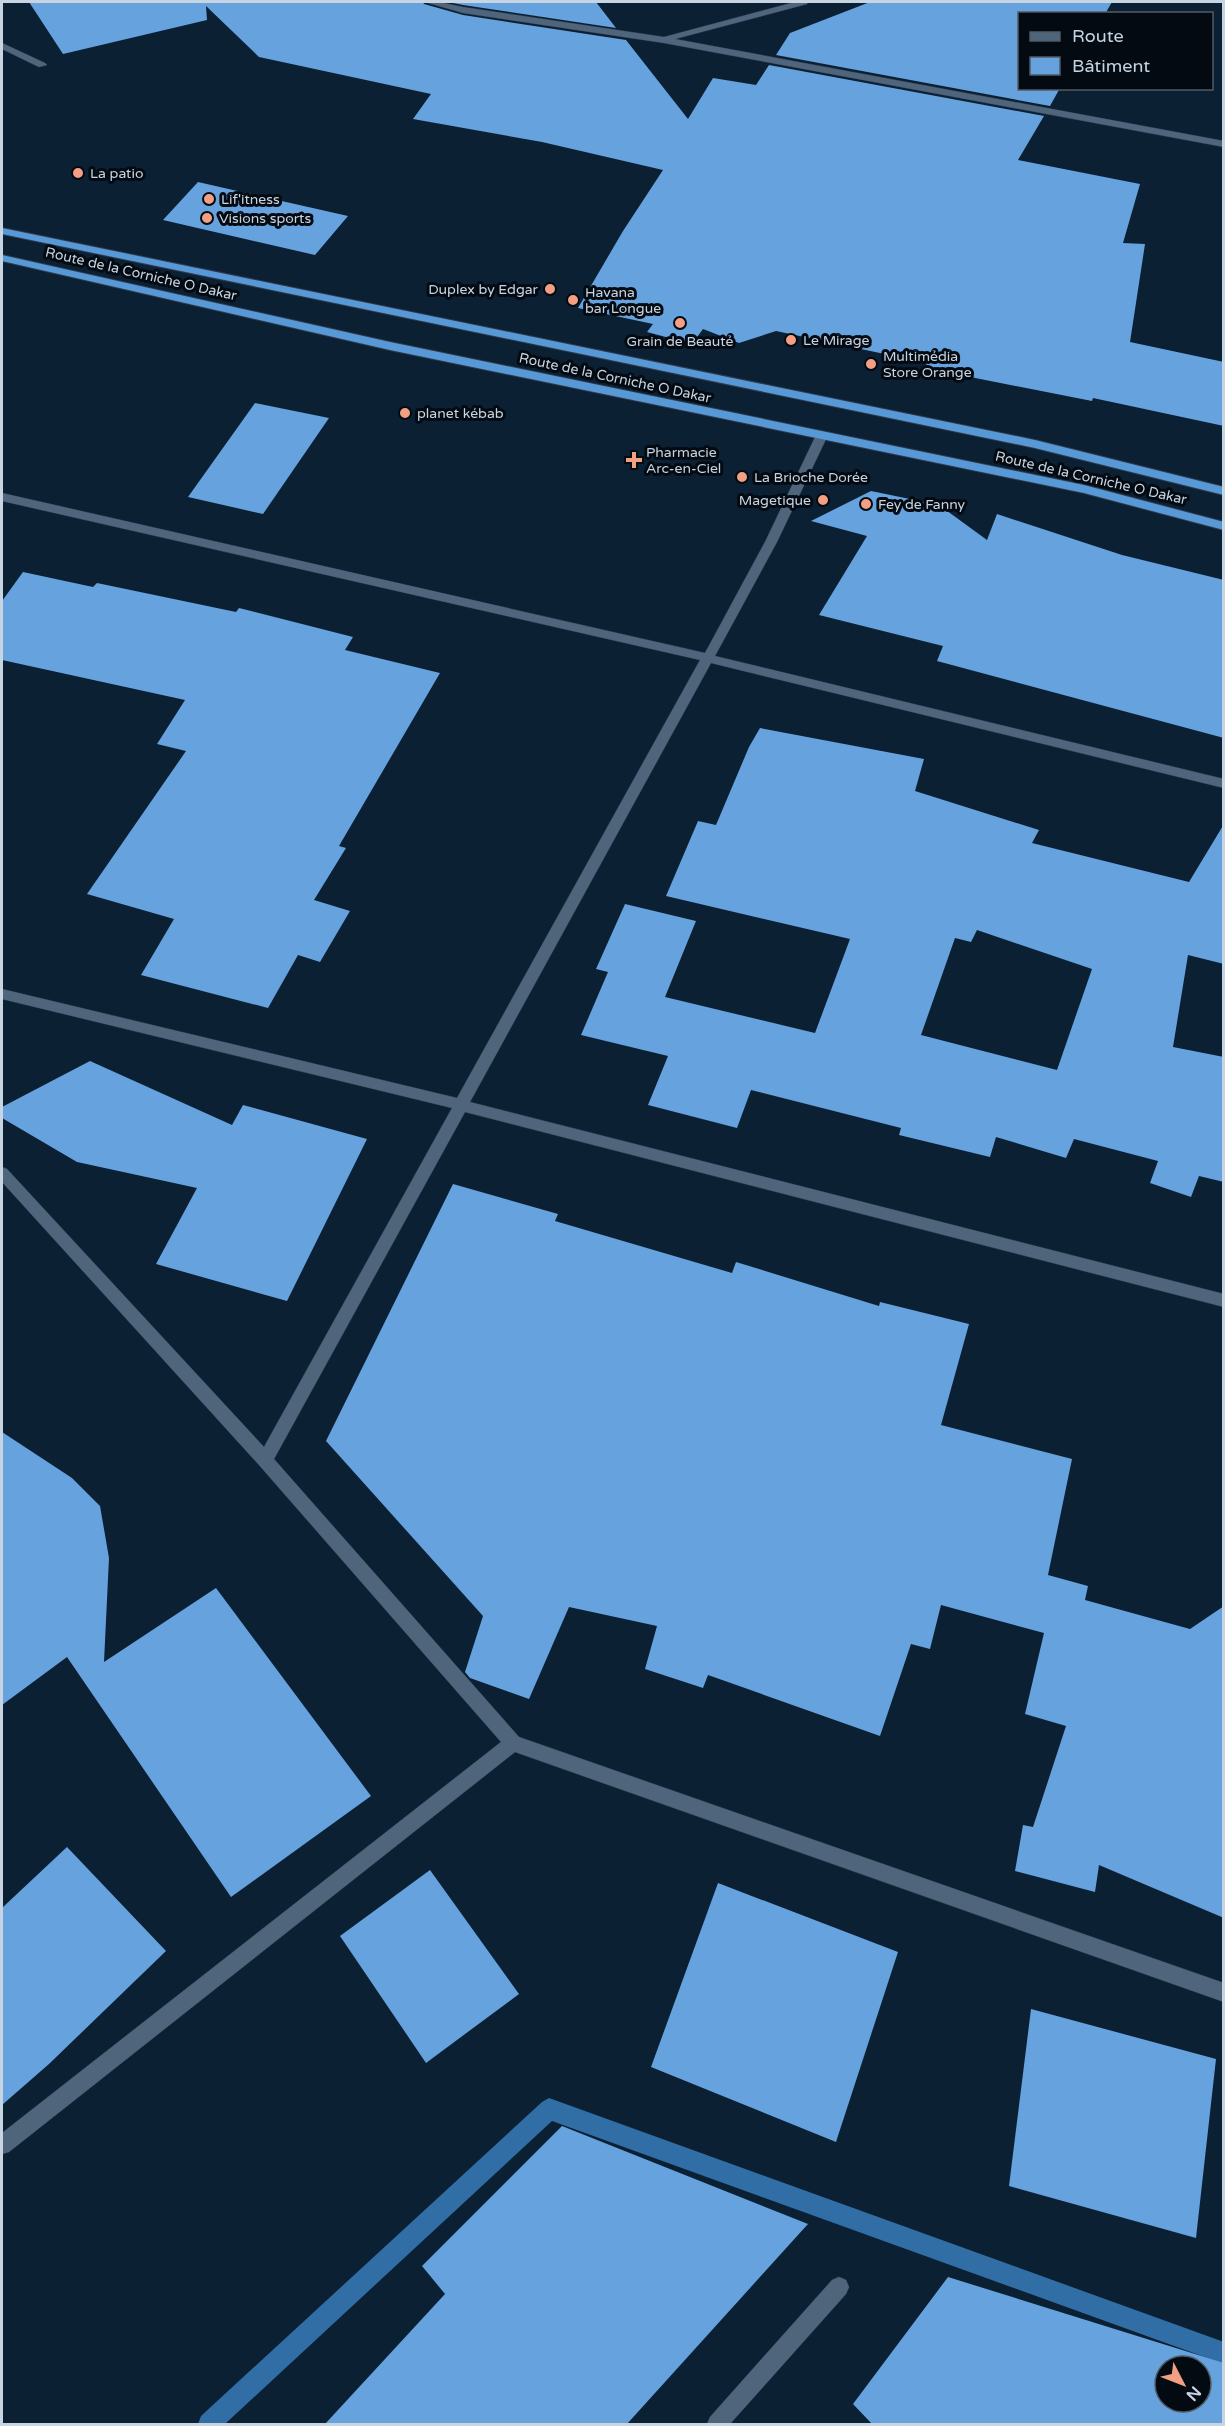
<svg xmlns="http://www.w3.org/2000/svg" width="1225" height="2426" font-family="'Varela Round',sans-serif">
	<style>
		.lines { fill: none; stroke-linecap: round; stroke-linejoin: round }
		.stream { fill: #316ea6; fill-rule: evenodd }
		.building { fill: #65a2de; fill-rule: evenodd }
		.service-casing { stroke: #303a4b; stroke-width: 1 }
		.minor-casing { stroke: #303a4b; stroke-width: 1 }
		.trunk-casing { stroke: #303a4b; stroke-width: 2 }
		.service { fill: #4f657c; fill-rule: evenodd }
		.minor { fill: #4f657c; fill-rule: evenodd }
		.trunk { fill: #5798d6; fill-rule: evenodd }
		.poi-dot { fill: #f39f83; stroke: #030a12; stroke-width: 2 }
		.labels { text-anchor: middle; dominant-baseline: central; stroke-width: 6; stroke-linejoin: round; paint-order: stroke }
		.far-poi-label { font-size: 14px; fill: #c7d4e1; stroke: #030a12; text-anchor: start }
		.far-street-label { font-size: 14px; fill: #c7d4e1; stroke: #030a12 }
	</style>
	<rect width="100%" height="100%" fill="#0c2034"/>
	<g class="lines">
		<!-- stream -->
		<path class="stream" d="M549,2098L1224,2342V2364L552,2121L225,2424H198L201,2416L542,2102Z"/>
	</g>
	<!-- building -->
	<path class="building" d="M29,2H423L424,4L463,15L626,40L688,119L713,78L756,85L769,65L1044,116L1018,160L1140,184L1123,243L1145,244L1130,342L1224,362V426L1093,398L1092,401L925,368L927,363L776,331L739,343L703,329L692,344L647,332L653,324L578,308L623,231L663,170L542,142L413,119L431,94L259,57L206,6L207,20L63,54Z
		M448,2H596L616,28L463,5Z
		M870,2H1112L1105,14H1020V88H1060L1050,106L776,55L790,33Z
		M198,182L348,216L315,255L163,220Z
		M255,403L329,418L263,514L188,497Z
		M871,491L939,505L987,540L997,514L1122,555L1224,580V738L937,661L943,646L819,615L867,536L811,521Z
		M23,572L93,587L97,583L236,612L239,608L353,637L345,650L440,673L339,846L346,848L314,900L350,911L320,962L298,955L268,1008L141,975L174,919L87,894L186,751L157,744L185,700L2,660V601Z
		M760,728L924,759L915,791L1039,830L1032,843L1189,882L1224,824V964L1188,955L1173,1047L1224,1057V1182L1199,1176L1191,1197L1150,1183L1158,1161L1074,1139L1066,1158L996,1137L990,1157L899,1135L901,1128L751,1090L737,1128L648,1105L668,1056L581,1035L608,972L596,969L625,904L696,921L665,997L815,1033L850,939L666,896L698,821L716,825L749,747ZM977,930L1092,969L1057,1070L921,1035L955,938L971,942Z
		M90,1061L232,1125L243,1105L367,1139L287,1301L156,1264L197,1188L77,1162L2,1118V1107Z
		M453,1184L558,1214L555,1221L732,1273L736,1262L879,1306L880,1302L969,1324L941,1425L1072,1459L1048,1575L1088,1586L1085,1600L1190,1629L1224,1606V1918L1099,1865L1095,1892L1015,1871L1023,1825L1033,1827L1066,1726L1025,1714L1044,1633L941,1605L930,1649L911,1644L880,1736L708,1675L703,1688L645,1669L657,1626L569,1607L529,1699L470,1678L465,1672L483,1616L326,1441Z
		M2,1432L72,1478L100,1506L109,1558L104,1662L216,1588L371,1796L231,1897L67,1657L2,1705Z
		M67,1847L166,1951L49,2064L2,2105V1908Z
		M430,1870L519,1994L426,2063L340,1936Z
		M718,1883L898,1952L836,2142L651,2067Z
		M1031,2009L1216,2059L1196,2238L1009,2186Z
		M562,2126L808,2224L627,2424H325L445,2294L422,2266Z
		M948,2277L1224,2363V2424H872L853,2404ZM1165,2366H1201V2402H1165Z"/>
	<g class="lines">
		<!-- service casing -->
		<g class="service-casing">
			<path id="service" d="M2,43L45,63L47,65L39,67L2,49Z"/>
		</g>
		<!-- minor casing -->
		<g class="minor-casing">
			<path id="minor" d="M425,2H439L463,7L664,37L795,2H808L807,4L675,39L1224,141V147L664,43L463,13Z
				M822,431L828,435L777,542L715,656L1224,779V788L711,663L470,1102L1224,1294V1307L465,1112L274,1459L519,1737L1224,1983V2002L515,1752L9,2152L2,2154V2133L501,1742L259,1465L2,1182V1167L7,1169L264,1447L452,1108L2,999V989L457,1098L700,660L2,501V493L705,653L765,542L816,435Z
				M839,2277L846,2280L849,2287L846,2294L730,2424H707L710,2417L832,2280Z"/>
		</g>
		<!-- trunk casing -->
		<g class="trunk-casing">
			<path id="trunk" d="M2,228L1035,440L1224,487V495L1035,448L2,234Z
				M2,255L390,342L1084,485L1224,522V530L1084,493L390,350L2,261Z"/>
		</g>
		<!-- service -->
		<use href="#service" class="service"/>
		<!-- minor -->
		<use href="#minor" class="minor"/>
		<!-- trunk -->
		<use href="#trunk" class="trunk"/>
	</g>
	<!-- markers -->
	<g class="poi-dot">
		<circle cx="78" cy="173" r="6"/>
		<circle cx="209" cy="199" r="6"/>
		<circle cx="207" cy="218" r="6"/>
		<circle cx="550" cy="289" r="6"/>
		<circle cx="573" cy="300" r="6"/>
		<circle cx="680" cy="323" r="6"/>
		<circle cx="791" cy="340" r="6"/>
		<circle cx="871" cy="364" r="6"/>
		<circle cx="405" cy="413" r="6"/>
		<path d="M631 451h6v6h6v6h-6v6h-6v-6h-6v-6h6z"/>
		<circle cx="742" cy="477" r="6"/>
		<circle cx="823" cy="500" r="6"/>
		<circle cx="866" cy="504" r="6"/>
	</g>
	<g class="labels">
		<!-- far-poi labels -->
		<g class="far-poi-label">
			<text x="90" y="173">La patio</text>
			<text x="221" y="199">Lif'itness</text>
			<text x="219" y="218">Visions sports</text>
			<text x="538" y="289" text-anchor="end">Duplex by Edgar</text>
			<text x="585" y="292">Havana<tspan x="585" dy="16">bar Longue</tspan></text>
			<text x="803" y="340">Le Mirage</text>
			<text x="680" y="341" text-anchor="middle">Grain de Beauté</text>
			<text x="883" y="356">Multimédia<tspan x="883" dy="16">Store Orange</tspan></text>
			<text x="417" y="413">planet kébab</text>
			<text x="646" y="452">Pharmacie<tspan x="646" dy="16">Arc-en-Ciel</tspan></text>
			<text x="754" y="477">La Brioche Dorée</text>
			<text x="811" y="500" text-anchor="end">Magetique</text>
			<text x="878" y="504">Fey de Fanny</text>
		</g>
		<!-- far-street labels -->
		<g class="far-street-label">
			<text transform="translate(141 274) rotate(13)">Route de la Corniche O Dakar</text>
			<text transform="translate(615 378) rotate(12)">Route de la Corniche O Dakar</text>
			<text transform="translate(1091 478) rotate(13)">Route de la Corniche O Dakar</text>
		</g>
	</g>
	<!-- border -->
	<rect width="1225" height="2426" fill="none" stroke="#c7d4e1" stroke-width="6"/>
	<!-- legend -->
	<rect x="1018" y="12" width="195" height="78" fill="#030a12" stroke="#515b65" stroke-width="1.5"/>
	<rect x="1030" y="32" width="30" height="9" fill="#4f657c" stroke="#515b65" stroke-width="1.5"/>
	<text x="1072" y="42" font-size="18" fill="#c7d4e1">Route</text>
	<rect x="1030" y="57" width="30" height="18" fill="#65a2de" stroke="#515b65" stroke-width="1.5"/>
	<text x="1072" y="72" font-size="18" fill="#c7d4e1">Bâtiment</text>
	<!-- north arrow -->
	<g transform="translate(1183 2384) rotate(132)"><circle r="28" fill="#030a12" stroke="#515b65" stroke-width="1.5"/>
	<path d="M0-4.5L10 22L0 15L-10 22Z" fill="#f39f83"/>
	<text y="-9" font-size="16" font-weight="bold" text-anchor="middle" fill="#c7d4e1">N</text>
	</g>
</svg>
